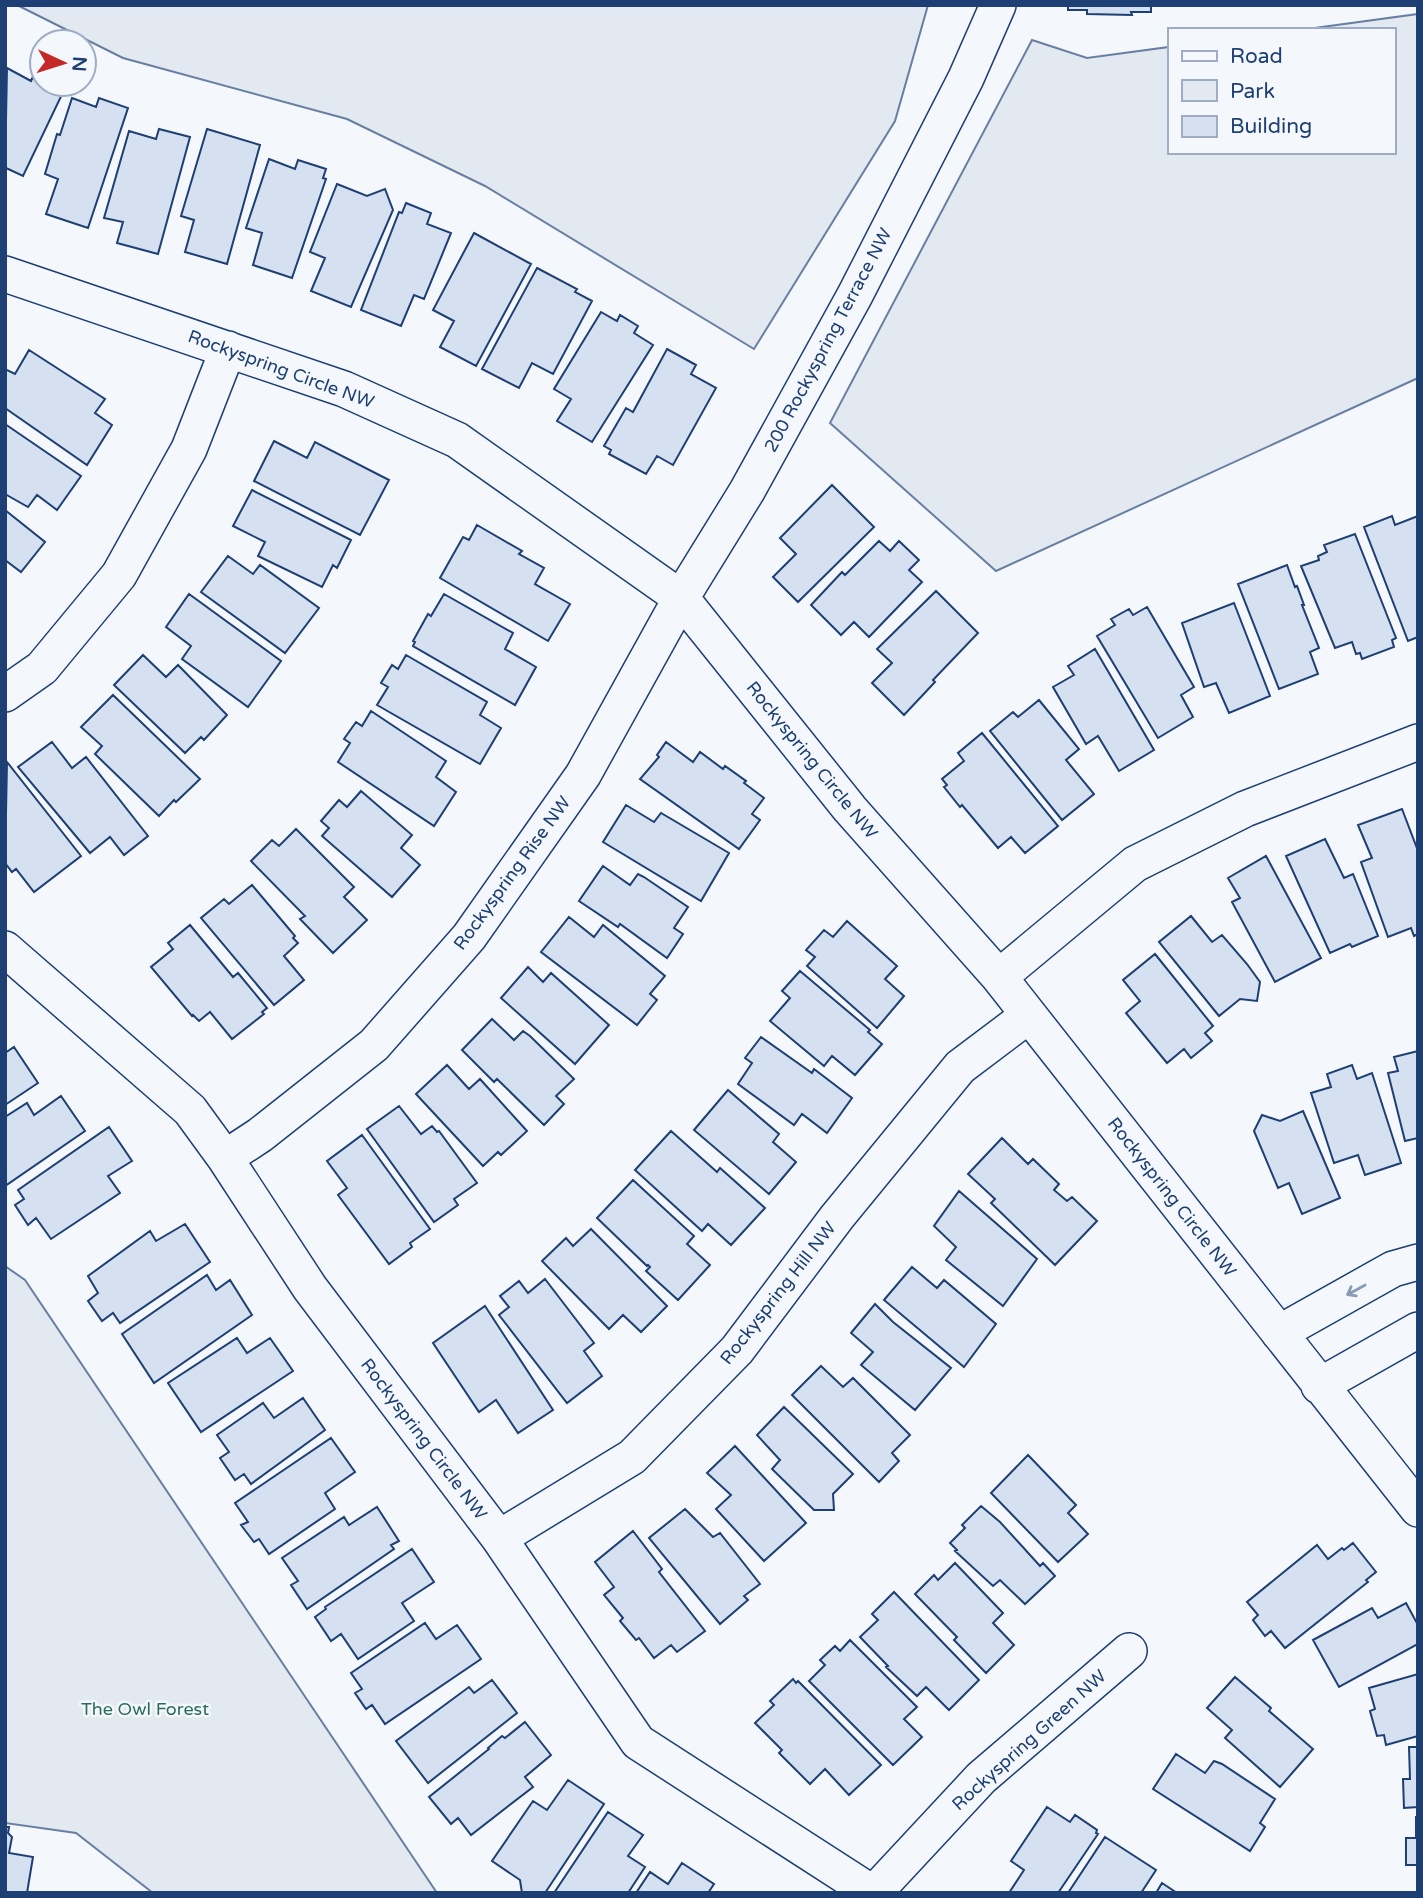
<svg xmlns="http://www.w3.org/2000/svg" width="1423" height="1898" font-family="'Varela Round',sans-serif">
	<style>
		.green { fill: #e3e9f0; stroke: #687fa3; stroke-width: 2 }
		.building { fill: #d5e0f0; stroke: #1d3f73; stroke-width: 2 }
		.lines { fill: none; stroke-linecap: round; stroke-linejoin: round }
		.minor-casing { stroke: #1d3f73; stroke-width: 38 }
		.minor { stroke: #f4f7fb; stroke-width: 35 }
		.oneway { stroke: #889bb7 }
		.labels { text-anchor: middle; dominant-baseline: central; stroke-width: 5; stroke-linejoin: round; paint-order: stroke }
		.street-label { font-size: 18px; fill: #1d3f73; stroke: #f4f7fb }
		.park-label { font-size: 18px; fill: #2c6c60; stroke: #f4f7fb }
	</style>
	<rect width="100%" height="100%" fill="#f4f7fb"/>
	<!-- green -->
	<path class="green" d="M17,5H928L895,121L754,349L485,186L347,119L123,58Z
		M1418,14V378L996,571L830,423L1032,40L1087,58L1169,47V152H1393V30H1300Z
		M5,1266L25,1280L437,1893H153L76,1833L5,1823Z"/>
	<!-- building -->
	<path class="building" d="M1068,5H1151V12H1131L1132,15L1087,14V10H1068Z
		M7,68L31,81L36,70L42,74V84H62L66,86L23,176L6,168L5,171Z
		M72,98L96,107L99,98L128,108L88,228L46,214L58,179L45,174L57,134L60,135Z
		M159,129L190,137L158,254L117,243L123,222L104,218L129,131L156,139Z
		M207,129L260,145L227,264L185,252L194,220L181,216Z
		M269,159L295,169L298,160L326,169L323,178L326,179L292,278L253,265L262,233L246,228Z
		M337,184L367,196L385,189L393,210L351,307L311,291L325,258L310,252Z
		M406,203L431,213L427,224L451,233L424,299L414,295L401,326L361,310L399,212L402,213Z
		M474,233L531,264L476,366L440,347L454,321L433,310Z
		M537,268L577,289L575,292L592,301L553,374L532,363L519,388L482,369Z
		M601,312L617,321L620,315L638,326L634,333L653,345L592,442L557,421L571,399L554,389Z
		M667,349L696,365L691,374L716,388L673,465L657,456L646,474L609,454L611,450L604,446L626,408L633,412Z
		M29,350L105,399L95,413L112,425L87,465L5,408V369L15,374Z
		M5,424L81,476L57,510L37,495L28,507L5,494Z
		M274,441L307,458L315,442L389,480L360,535L254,481Z
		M832,485L874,527L798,602L773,577L796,554L780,538Z
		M252,490L351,540L337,568L333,565L322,587L258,556L265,542L233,526Z
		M5,510L45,542L21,572L5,560Z
		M1392,516L1395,525L1418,516V637L1408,641L1364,527Z
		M477,525L522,551L519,554L544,568L535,584L570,604L548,641L440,578L463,537L469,540Z
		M1355,534L1396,638L1392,640L1394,647L1362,659L1360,653L1356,654L1352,642L1335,648L1301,566L1319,560L1318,556L1327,552L1324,545Z
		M879,541L890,551L899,541L919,560L909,570L922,582L869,637L854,622L841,635L811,605L842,572L845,575Z
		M228,556L253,574L260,565L319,608L285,653L201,592Z
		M1287,565L1295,587L1297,586L1304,605H1302L1319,648L1310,652L1318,674L1279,689L1238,584Z
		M936,591L978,633L933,680L935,682L904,715L872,683L892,663L877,649Z
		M189,594L281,661L248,707L182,659L191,646L166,627Z
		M444,594L513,633L505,649L536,667L515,705L413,646L415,642L413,641L428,614L431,616Z
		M1234,603L1270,696L1229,713L1216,683L1204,687L1182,623Z
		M1147,607L1194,687L1181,695L1193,717L1158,738L1097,636L1115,625L1111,619L1129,609L1133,615Z
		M1095,649L1154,750L1119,771L1098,736L1086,744L1053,687L1074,675L1068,666Z
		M143,655L166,677L178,665L227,715L204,740L201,737L185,753L114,685Z
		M406,655L487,702L480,715L501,728L480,764L377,705L388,687L381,683L392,665L398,669Z
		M113,695L200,779L176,802L174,800L159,816L95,754L102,746L81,727Z
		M1039,700L1079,749L1066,760L1094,794L1062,820L990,731L1013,712L1018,717Z
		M371,711L446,761L436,777L456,792L434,826L338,762L350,743L344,739L356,722L362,726Z
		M982,733L1058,826L1025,853L1011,837L998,848L962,805L960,807L944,787L947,785L942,779L964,761L958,753Z
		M52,742L72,768L86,757L148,836L124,855L110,837L90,853L18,767Z
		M666,742L693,762L700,752L723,769L725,766L746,781L744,783L764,798L752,814L760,820L739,849L640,779L659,757L657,755Z
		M7,762L81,856L34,892L16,869L12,872L5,863Z
		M361,791L412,835L401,848L420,865L392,897L322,836L329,828L321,821L339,800L347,807Z
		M626,805L654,822L661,813L729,853L701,901L603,842Z
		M1402,809L1418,851V934L1414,936L1411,928L1388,937L1361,862L1372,858L1358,825Z
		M296,829L354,887L344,897L367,920L333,953L300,919L305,916L251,861L272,840L279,846Z
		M1325,839L1344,878L1353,874L1378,936L1352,947L1350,944L1330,953L1286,856Z
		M1266,856L1321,958L1275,982L1232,902L1240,898L1228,878Z
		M603,866L630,885L638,874L644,877L688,907L674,928L683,934L667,958L620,924L618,927L579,901Z
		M252,885L295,936L293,938L298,943L284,956L304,980L274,1005L201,918L224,899L229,904Z
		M1191,916L1212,942L1222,935L1247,964L1260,982L1257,1001L1240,999L1219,1016L1159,942Z
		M569,917L594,937L603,925L665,976L650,994L657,1000L637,1025L541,952Z
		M847,921L897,966L885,979L904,996L877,1028L807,966L815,957L806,950L824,930L833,937Z
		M190,925L233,977L238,973L267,1008L262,1012L264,1014L232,1039L210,1012L199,1021L193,1015L192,1016L151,967L173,949L168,943Z
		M1155,954L1213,1026L1205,1033L1212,1041L1191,1058L1184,1049L1167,1063L1126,1013L1140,1001L1123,980Z
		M528,967L543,982L551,973L609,1025L575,1064L501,998Z
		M800,971L870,1030L868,1032L882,1044L855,1075L832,1056L824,1066L770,1021L790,998L782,991Z
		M492,1019L514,1040L523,1031L530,1036L574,1079L556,1096L564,1104L544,1125L497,1079L494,1082L462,1050Z
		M761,1037L812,1073L814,1069L852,1098L827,1133L802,1114L794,1125L738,1084L752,1063L745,1058Z
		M14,1047L38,1083L5,1105V1053Z
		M1418,1051V1138L1405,1141L1388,1073L1398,1071L1394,1057Z
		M447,1065L469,1089L480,1079L527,1131L501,1155L498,1152L483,1166L416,1094Z
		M1352,1065L1357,1079L1372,1073L1401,1163L1365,1175L1358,1155L1334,1163L1311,1093L1331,1087L1327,1074Z
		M728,1090L779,1134L773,1142L796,1162L769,1194L694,1130Z
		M61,1096L85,1131L5,1186V1117L27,1103L34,1115Z
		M399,1106L421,1134L432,1126L437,1132L439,1131L477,1183L454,1199L458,1205L434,1222L367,1129Z
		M1303,1111L1340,1198L1302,1214L1289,1183L1278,1188L1254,1131L1262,1115L1280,1121Z
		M109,1127L132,1161L108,1176L120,1193L51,1239L36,1218L28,1225L15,1205L24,1199L18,1190Z
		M671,1131L717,1172L720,1168L765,1208L731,1245L708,1224L702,1231L635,1170Z
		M362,1135L430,1229L410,1243L412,1247L389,1264L338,1195L347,1188L327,1161Z
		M1002,1138L1028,1164L1033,1159L1059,1184L1054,1190L1067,1201L1072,1197L1097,1221L1055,1265L991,1203L995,1199L968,1174Z
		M633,1180L694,1236L687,1244L710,1265L678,1300L646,1271L650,1267L648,1265L647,1266L597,1218Z
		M959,1191L1037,1259L1003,1306L946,1260L956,1247L934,1226Z
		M185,1224L210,1262L120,1323L113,1313L102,1321L88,1301L98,1293L88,1276L150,1231L156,1241Z
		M591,1229L667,1306L641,1332L623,1315L609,1329L542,1261L566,1238L573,1246Z
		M912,1267L937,1288L944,1280L996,1324L964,1367L884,1300Z
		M207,1275L216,1290L230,1280L252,1315L154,1383L122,1334Z
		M545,1279L594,1343L584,1351L602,1376L567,1403L499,1315L509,1307L500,1296L519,1281L528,1293Z
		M875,1304L893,1322L951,1368L915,1410L861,1365L873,1352L851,1333Z
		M485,1306L553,1410L518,1433L496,1400L479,1412L433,1343Z
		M237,1338L247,1353L270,1338L293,1371L201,1432L168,1383Z
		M821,1366L843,1387L853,1378L910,1435L892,1453L899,1461L879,1482L792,1395Z
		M303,1398L325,1430L251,1484L244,1474L235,1480L220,1458L229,1452L217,1435L263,1403L274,1418Z
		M784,1407L853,1474L833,1494L834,1510H814L772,1469L780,1460L757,1435Z
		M331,1438L355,1472L325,1493L335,1509L269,1554L259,1539L254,1542L241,1525L248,1522L235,1503Z
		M735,1446L806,1523L764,1561L716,1509L731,1495L707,1473Z
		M1028,1455L1076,1505L1068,1513L1088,1534L1058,1562L991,1493Z
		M981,1506L1000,1522L1040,1566L1043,1563L1055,1576L1025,1604L1000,1580L993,1586L955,1551L957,1550L950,1543L965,1528L962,1525Z
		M377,1507L399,1541L391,1545L394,1549L307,1609L291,1585L298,1581L282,1558L344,1517L349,1525Z
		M685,1509L713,1537L720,1533L760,1584L744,1596L748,1600L720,1624L649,1538Z
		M633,1531L662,1569L659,1572L705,1631L677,1652L671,1645L654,1658L639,1638L636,1640L620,1621L623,1618L604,1595L614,1587L595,1562Z
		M1353,1543L1376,1572L1366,1580L1368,1582L1285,1648L1271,1631L1265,1636L1253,1620L1258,1615L1247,1602L1317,1545L1328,1559L1342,1548L1344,1550Z
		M412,1549L434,1582L402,1603L414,1621L358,1659L341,1634L331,1641L315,1617L326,1609L325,1607Z
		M955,1563L1003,1613L993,1623L1014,1645L986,1673L954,1640L957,1637L915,1594L934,1575L938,1580Z
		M894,1592L979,1680L949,1710L926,1687L917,1696L886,1667L888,1666L860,1637L878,1620L872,1614Z
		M1406,1603L1418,1625V1644L1339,1687L1313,1640L1372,1608L1378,1618Z
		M425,1623L436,1639L457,1625L481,1659L385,1724L372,1705L366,1709L355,1693L362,1689L351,1673Z
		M850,1640L917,1707L904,1719L922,1737L893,1765L809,1681L825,1665L820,1660L835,1646L840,1651Z
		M1418,1674V1736L1386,1745L1384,1735L1377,1736L1370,1711L1375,1709L1369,1688Z
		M1235,1677L1271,1708L1269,1711L1313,1749L1280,1787L1225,1738L1232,1730L1207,1708Z
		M793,1679L796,1683L798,1681L881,1765L849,1795L825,1769L810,1784L779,1753L782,1750L755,1723L774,1705L770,1701Z
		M492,1680L517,1713L428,1783L396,1741L469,1687L474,1693Z
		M525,1722L551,1755L525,1777L533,1787L471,1835L458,1818L451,1824L429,1797L489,1749L488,1748L502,1736L505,1738Z
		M1409,1747H1418V1807L1404,1808L1403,1779H1410Z
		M1176,1754L1205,1773L1214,1761L1222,1764L1275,1799L1260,1823L1265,1827L1250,1851L1153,1789Z
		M568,1780L604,1804L545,1893H522L520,1880L492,1861L533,1801L547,1810Z
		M1047,1807L1070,1822L1075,1815L1097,1830L1096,1833L1098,1834L1058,1893H1009L1024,1870L1011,1861Z
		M608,1812L643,1835L628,1856L645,1867L628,1893H554Z
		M1416,1817H1418V1877H1417L1418,1865H1406V1838H1416Z
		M5,1827H9L8,1833L12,1837L9,1853L33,1857L27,1893H5Z
		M1105,1837L1156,1870L1141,1893H1068Z
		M682,1863L714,1884L708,1893H636L650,1872L668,1884Z
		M1162,1883L1177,1893H1156Z"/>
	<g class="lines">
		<!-- minor casing -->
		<g class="minor-casing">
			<path id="minor" d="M5,274L344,389L457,440L681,598L850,809L999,977L1418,1509
				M5,694L42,668L119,575L189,449L228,349
				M5,949L190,1110L225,1158L310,1288L499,1538L638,1742L872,1893
				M999,977L1135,864L1245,809L1418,742
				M225,1158L260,1135L374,1045L469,937L583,775L681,598L747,491L855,295L966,78L998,5
				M1279,1333L1393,1269L1418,1262
				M1319,1386L1418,1330
				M499,1538L632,1457L737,1350L837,1217L960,1067L1029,1015
				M874,1893L981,1778L1129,1651"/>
		</g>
		<!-- minor -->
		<use href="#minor" class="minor"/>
	</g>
	<!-- one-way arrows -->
	<defs><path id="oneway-shaft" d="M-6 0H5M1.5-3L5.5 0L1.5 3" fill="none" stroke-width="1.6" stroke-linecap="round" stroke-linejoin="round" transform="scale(1.75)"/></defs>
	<use class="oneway" href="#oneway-shaft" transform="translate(1356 1290) rotate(151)"/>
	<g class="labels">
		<!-- street labels -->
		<g class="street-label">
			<text transform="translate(828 340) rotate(-62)">200 Rockyspring Terrace NW</text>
			<text transform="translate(281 369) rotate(20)">Rockyspring Circle NW</text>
			<text transform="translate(812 760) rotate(51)">Rockyspring Circle NW</text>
			<text transform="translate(512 873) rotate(-54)">Rockyspring Rise NW</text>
			<text transform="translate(1172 1197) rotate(52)">Rockyspring Circle NW</text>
			<text transform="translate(778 1293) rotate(-52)">Rockyspring Hill NW</text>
			<text transform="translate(424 1439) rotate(53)">Rockyspring Circle NW</text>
			<text transform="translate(1029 1740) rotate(-42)">Rockyspring Green NW</text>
		</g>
		<!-- park labels -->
		<g class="park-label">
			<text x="145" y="1709">The Owl Forest</text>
		</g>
	</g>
	<!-- border -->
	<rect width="1423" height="1898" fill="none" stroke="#1d3f73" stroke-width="14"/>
	<!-- legend -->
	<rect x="1168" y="28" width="228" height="126" fill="#f4f7fb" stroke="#9eadc5" stroke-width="2"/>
	<rect x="1182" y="51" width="35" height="10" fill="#f4f7fb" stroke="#9eadc5" stroke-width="2"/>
	<text x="1230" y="63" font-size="21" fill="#1d3f73">Road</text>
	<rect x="1182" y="80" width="35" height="21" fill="#e3e9f0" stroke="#9eadc5" stroke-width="2"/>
	<text x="1230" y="98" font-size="21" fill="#1d3f73">Park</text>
	<rect x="1182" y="116" width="35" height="21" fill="#d5e0f0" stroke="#9eadc5" stroke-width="2"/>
	<text x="1230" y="133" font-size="21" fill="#1d3f73">Building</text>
	<!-- north arrow -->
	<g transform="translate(63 63) rotate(94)"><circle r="33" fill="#f4f7fb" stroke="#9eadc5" stroke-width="2"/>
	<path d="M0-5L12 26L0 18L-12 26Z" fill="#c62828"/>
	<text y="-10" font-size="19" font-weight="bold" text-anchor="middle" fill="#1d3f73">N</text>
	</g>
</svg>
